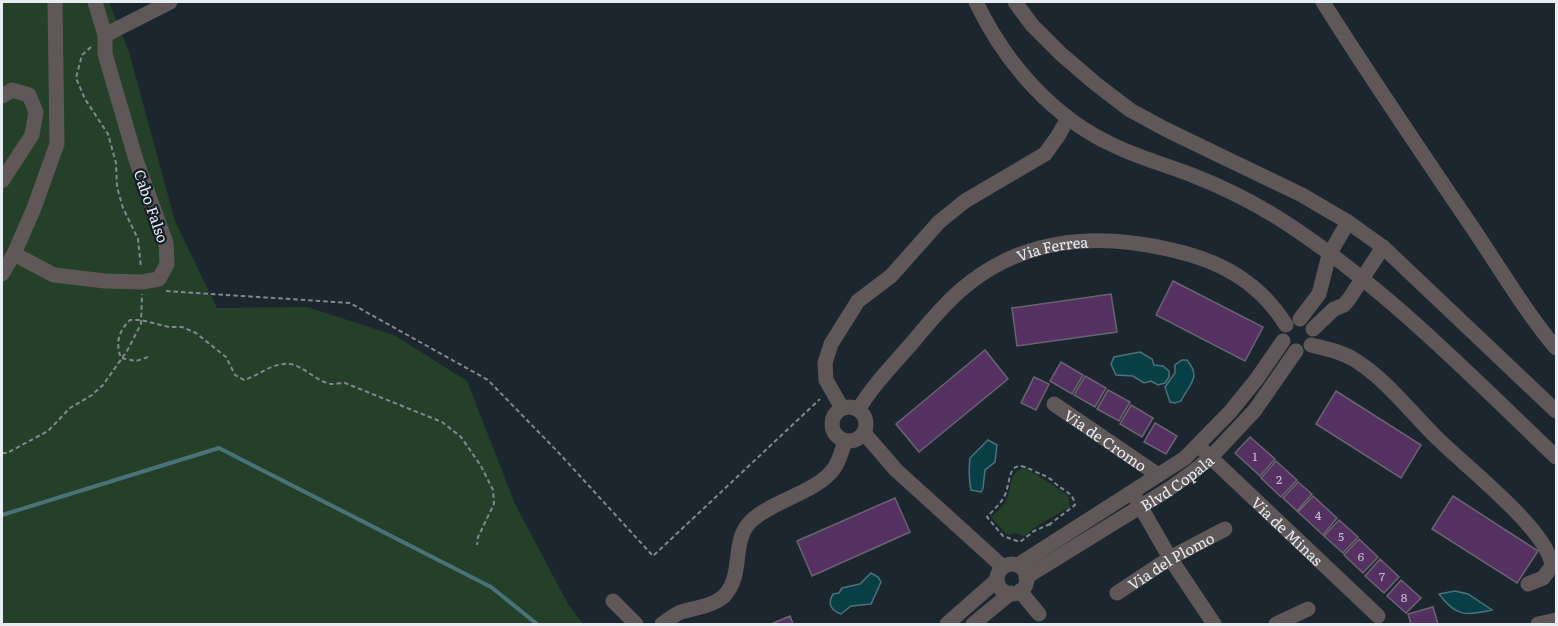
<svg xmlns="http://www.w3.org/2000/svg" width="1558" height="626" font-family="Literata,serif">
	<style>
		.green { fill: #254028 }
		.water { fill: #083e45; stroke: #4b7279; stroke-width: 1.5 }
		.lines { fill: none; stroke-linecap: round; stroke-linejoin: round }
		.stream { stroke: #4b7279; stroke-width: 4 }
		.building { fill: #543161; stroke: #6c6370; stroke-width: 1.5 }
		.path { stroke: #808990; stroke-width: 2; stroke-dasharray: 4.5 3; stroke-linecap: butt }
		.minor { stroke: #605858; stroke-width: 15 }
		.labels { text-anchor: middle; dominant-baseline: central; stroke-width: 4.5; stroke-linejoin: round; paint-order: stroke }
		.number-label { font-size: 12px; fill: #c2bece }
		.street-label { font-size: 15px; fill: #e6edf3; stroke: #121d25 }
	</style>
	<rect width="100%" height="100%" fill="#1b262f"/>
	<!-- green -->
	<path class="green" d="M2,2H109L129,52L175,221L217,308L307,307L394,335L467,381L515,504L568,604L583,624H2Z
		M1026,468L1068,495L1070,507L1040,524L1024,536L1016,533L1007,535L991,517C998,511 1004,506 1007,498C1012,486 1009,470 1026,468Z"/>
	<!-- water -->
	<path class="water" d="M1140,352L1152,359L1154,365L1163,366L1169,371V377L1165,383L1158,385L1151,381L1144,383L1133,376L1116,375L1111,364L1114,357Z
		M1182,360H1187C1202,378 1189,384 1181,401L1175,403L1170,402L1165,387L1175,373V365Z
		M988,440L997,445L995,462L985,470L983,488L981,492L971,490C969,481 969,468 970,458Z
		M871,573L878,577L881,582L871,604L851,606L841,614C831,610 827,604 833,594L839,593L842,588L860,584Z
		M1455,591L1468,594L1492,610C1466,616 1456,617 1439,594Z"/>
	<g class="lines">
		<!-- stream -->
		<path class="stream" d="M2,515L219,448L491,587L537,624"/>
	</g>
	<!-- building -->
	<path class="building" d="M1173,281L1263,327L1245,361L1156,315Z
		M1111,294L1117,332L1017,346L1012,308Z
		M985,350L1008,379L919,452L896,424Z
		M1061,362L1083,375L1072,394L1050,381Z
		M1085,376L1106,388L1095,407L1074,395Z
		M1034,377L1049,384L1036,410L1021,403Z
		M1108,390L1130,402L1119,421L1097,409Z
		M1336,391L1421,445L1401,478L1316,424Z
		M1131,405L1153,418L1142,437L1120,424Z
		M1155,423L1177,436L1166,454L1144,442Z
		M1250,437L1275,459L1260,476L1235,453Z
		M1276,461L1297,480L1281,497L1261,478Z
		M1298,482L1312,494L1297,511L1283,498Z
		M1313,496L1337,518L1323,535L1298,512Z
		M1453,496L1538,551L1517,583L1432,529Z
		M895,498L910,532L812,576L797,541Z
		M1339,520L1358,537L1343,553L1324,536Z
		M1359,539L1378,557L1363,573L1344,555Z
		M1380,559L1399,577L1384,593L1365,576Z
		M1401,580L1421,598L1406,613L1387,596Z
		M1433,607L1438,624H1411L1408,614Z
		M790,616L793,624H771Z"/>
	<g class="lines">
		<!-- path -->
		<path class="path" d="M91,47L82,55L76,78L85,99L108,134L116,163L117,187L123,208L138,239L141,268
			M166,291L350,303L488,380L558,452L653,556L820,399
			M148,357L136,361L121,358C115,342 119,331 130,320H141L169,327H182L196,333L226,357L235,375L244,380C257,376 268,366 283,364C300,361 314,381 331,384C335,384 341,383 345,383L442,422L461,437L481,466L493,490L494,504L478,537L477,545
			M2,453H7L48,431L70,408L92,395L103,385L127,351L141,324L142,294
			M1050,524L1034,531L1020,542L1003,536L987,517C993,510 1001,504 1005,495C1012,477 1007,457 1034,471C1042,475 1048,476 1054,482C1062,491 1073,491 1075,505L1050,524L1051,527"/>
		<!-- minor -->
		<g class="minor">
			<path d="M95,2L105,35"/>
			<path d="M976,2C1005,63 1053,118 1115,146C1140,158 1166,165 1192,175C1225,188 1259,205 1289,225C1388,290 1471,376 1556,457"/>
			<path d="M1015,2L1032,25L1061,54L1096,84L1130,110L1167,130L1302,195L1348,222L1383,247L1556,411"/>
			<path d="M1323,2C1370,77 1420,150 1470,224C1498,265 1524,310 1556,348"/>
			<path d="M2,96L12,90L29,95L36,112L32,135L2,181"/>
			<path d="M14,254L54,275L105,281L142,282L159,279L167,264L166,243L136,160L105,54V35L170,2"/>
			<path d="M2,274L14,254L34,208L57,144L55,2"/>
			<path d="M1300,319L1319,294L1329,255L1348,222"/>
			<path d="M1313,329L1334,309L1344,305L1349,299L1383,247"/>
			<path d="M1311,345C1327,349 1344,352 1358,362C1387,381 1409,410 1434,435C1461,463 1548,529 1552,566L1543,578L1528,584"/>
			<path id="s1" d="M1054,404L1158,475"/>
			<circle cx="849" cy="424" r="17"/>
			<path d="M842,408L826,380L825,363L831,344L858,301L891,276L939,222L965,201L1045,154L1058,136L1068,118"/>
			<path id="s2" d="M858,410C873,385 893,365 912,343C928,324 943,305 962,289C1023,237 1096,232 1172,250C1221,261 1259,282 1286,325"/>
			<path d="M864,433L896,470L1003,567"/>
			<path id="s3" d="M1205,452L1378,616"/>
			<path d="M1135,497L1170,558L1214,624"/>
			<circle cx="1012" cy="579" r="15"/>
			<path d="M1018,565L1185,458L1230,412L1256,380L1283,341"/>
			<path id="s4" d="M1026,577L1169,489L1194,471L1211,457L1255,410L1296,351"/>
			<path d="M1020,591L1039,614"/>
			<path id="s5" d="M1117,593L1170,558L1225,529"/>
			<path d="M613,601L636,624"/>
			<path d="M662,624C668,620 674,615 681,612C695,608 713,606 724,596C745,574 730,542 751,521C773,500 819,492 835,467C840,459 842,450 845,441"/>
			<path d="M947,624L997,580"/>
			<path d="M973,624L1011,593"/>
			<path d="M1276,624L1308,609"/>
			<path d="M1538,624L1556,620"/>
		</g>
	</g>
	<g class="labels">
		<!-- number labels -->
		<g class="number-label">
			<text x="1255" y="456">1</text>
			<text x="1279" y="479">2</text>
			<text x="1318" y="515">4</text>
			<text x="1341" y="536">5</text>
			<text x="1361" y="556">6</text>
			<text x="1382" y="576">7</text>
			<text x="1404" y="597">8</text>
		</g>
		<!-- street labels -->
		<g class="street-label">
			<text transform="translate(152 206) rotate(71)">Cabo Falso</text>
			<text stroke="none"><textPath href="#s2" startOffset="261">Via Ferrea</textPath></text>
			<text stroke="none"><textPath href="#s1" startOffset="63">Via de Cromo</textPath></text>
			<text stroke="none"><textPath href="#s4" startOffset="178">Blvd Copala</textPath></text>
			<text stroke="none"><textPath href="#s3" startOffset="114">Via de Minas</textPath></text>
			<text stroke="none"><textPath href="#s5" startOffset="63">Via del Plomo</textPath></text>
		</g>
	</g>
	<!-- border -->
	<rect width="1558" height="626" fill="none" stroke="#e6edf3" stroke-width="6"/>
</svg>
